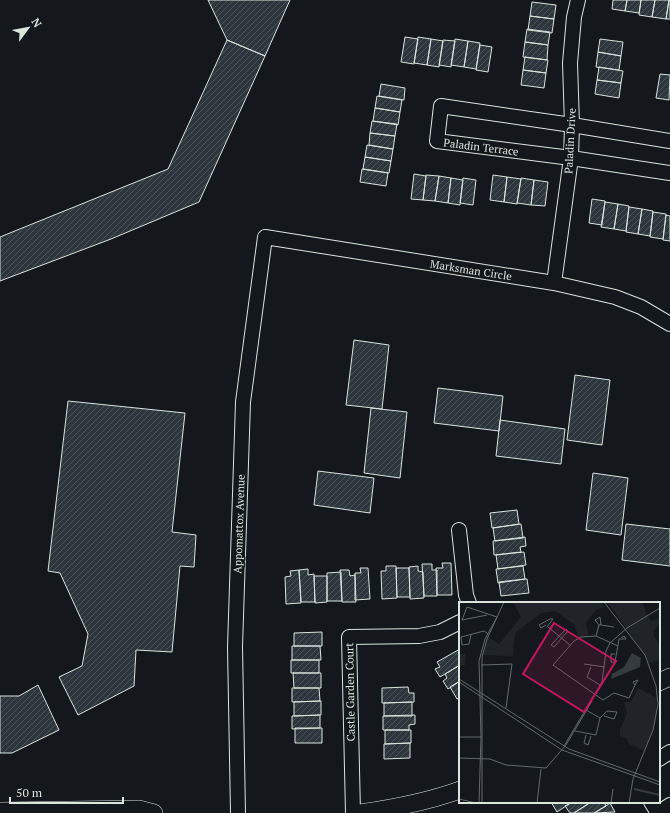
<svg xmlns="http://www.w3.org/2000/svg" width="670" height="813" font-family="'PT Serif',serif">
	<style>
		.building { fill: url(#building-hatch); stroke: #d8e6dc }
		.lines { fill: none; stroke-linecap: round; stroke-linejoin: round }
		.minor-casing { stroke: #d8e6dc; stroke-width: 16 }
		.tertiary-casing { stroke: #d8e6dc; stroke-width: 18 }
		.minor { stroke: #14181c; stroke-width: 14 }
		.tertiary { stroke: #14181c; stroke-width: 17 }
		.labels { text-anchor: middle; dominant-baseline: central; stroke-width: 3; stroke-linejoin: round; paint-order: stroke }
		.street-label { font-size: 11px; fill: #d8e6dc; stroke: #14181c }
		.inset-river { fill: none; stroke: #363b3e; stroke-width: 2 }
		.inset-road { fill: none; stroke: #626a69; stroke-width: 1 }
		.view { fill: #c2185b; fill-opacity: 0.15; stroke: #c2185b; stroke-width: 2 }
		.inset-edge { fill: none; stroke: #d8e6dc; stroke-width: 2 }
	</style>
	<defs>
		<pattern id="building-hatch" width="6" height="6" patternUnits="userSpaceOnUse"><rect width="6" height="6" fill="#2c363c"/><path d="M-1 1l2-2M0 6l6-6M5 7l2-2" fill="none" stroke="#4a5358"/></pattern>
	</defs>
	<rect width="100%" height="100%" fill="#14181c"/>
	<!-- building -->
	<path class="building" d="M208,0H290L265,56L227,40Z
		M613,0H627L625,11L612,9Z
		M627,0H641L639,13L625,11Z
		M641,0H655L652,17L639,15Z
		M655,0H669L666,19L652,17Z
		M669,0H670V19H666Z
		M532,2L556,5L554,19L530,16Z
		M530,16L554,19L552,33L528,30Z
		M527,29L550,32L548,45L525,42Z
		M405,37L418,39L414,64L401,62Z
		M418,37L431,39L427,65L414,63Z
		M431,39L443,41L439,67L427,65Z
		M455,39L468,41L464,67L451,65Z
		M600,39L623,42L621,56L598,52Z
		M227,40L265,56L199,202L111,239L0,281V237L168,169Z
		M443,40L455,41L451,67L439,65Z
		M468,41L480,43L476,69L464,67Z
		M525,42L548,45L547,60L523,57Z
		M480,45L492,47L488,72L476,70Z
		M598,52L621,56L619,70L596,67Z
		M525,57L548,60L546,73L523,70Z
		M599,67L623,71L621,83L597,80Z
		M523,70L546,73L544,88L521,85Z
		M660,74L670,75L669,100L656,98Z
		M597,80L621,83L619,98L595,94Z
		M381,84L405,88L404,100L379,96Z
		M377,96L402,100L400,112L375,108Z
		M375,108L400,112L398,125L373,121Z
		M372,121L397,124L395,136L370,133Z
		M370,133L395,136L393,149L369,145Z
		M367,145L393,149L391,161L365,157Z
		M365,157L391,161L389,173L363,169Z
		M362,169L388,173L386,186L360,182Z
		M414,174L426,176L423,200L411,199Z
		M426,175L439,176L435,201L423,200Z
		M493,175L507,177L504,202L490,200Z
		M439,176L451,178L448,203L435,201Z
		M507,177L521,179L517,204L504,202Z
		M451,178L463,180L460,205L448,203Z
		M463,178L476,180L473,205L460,203Z
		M521,178L534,180L531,205L517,203Z
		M534,180L548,182L545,206L531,205Z
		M592,199L605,201L602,225L589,223Z
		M605,202L618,204L614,229L601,227Z
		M618,204L629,206L626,231L614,229Z
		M629,207L642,209L638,234L626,232Z
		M642,209L653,211L650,236L638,234Z
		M653,212L666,214L663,239L650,237Z
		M666,215L670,216V241L663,240Z
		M354,340L389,345L382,409L346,405Z
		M575,375L610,380L602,445L567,440Z
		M438,388L503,396L499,431L434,423Z
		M68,401L185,413L172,532L196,535L194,567L180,566L172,652L136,650L134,686L78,715L59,677L82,666L88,634L60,573L48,571Z
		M371,408L407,412L400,478L364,473Z
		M500,420L565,429L561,464L496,456Z
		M318,471L374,478L370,513L314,505Z
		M593,473L628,478L621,535L586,530Z
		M517,510L519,524L492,528L490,513Z
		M521,524L523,538L495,541L493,528Z
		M626,524L670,529V566L622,560Z
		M525,537L526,546L520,547L521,552L494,555L493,541Z
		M524,552L526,565L498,569L496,555Z
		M442,563H451L452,595H437L436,568H443Z
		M422,564H432V570H437V596H424Z
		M386,566H396L397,598L382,599L381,571H386Z
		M418,566V571L423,572L424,598L410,599L409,567Z
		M523,566L525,579L498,583L496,569Z
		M360,568H368L370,599L355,600V573H361Z
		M396,568H409L410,597H397Z
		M308,569V575L314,574L315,602H301L299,570Z
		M299,570L301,603L286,604L285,577L291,576L290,571Z
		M340,570H349L350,576L355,575L356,602H342Z
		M341,572L342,601H327V573Z
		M314,576H327V602L315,603Z
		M525,579H527L529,593L501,596L499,582Z
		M322,632V646H294V633Z
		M292,646H320L321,660H292Z
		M460,649V665L440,677L435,669L440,667L437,662Z
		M291,660H319V673H291Z
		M460,665V681L448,689L443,681L447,678L445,674Z
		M293,673H321V688H294Z
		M460,681V697L457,699L450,687Z
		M38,685L59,730L12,753H0V696H19Z
		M408,687L409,693H414V702L382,703V688Z
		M292,688H319L320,701L292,702Z
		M321,701V715L294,716V702Z
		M412,702V716H384V703Z
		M320,715V728L292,729V716Z
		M415,715V724L409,725V730H383V716Z
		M295,728H322V743H295Z
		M385,730H411V743L385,744Z
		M410,743V758L384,759V744Z
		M551,802H572L557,812Z
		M572,802H591L574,813H570L565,806Z
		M591,802H604L606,806L594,813H574Z
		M610,803L615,812L594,813L606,806Z"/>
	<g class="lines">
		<!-- minor casing -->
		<g class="minor-casing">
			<path id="minor" d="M670,141L572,125L441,106L437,141L571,158L670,173
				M554,283L571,158L572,125L570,63L574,17L578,0
				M459,530L466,595L469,603
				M659,759L670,752
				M651,802L658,813L670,805
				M238,813L235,647L243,402L265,237L554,283L615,297L641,307L670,324
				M353,813L349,637L419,636L440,632L460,622"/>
		</g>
		<!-- tertiary casing -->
		<g class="tertiary-casing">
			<path id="tertiary" d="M659,682L670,677
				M0,811L139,809L154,813
				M360,813C395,808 427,802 460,790"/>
		</g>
		<!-- minor -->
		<use href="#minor" class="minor"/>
		<!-- tertiary -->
		<use href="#tertiary" class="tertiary"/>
	</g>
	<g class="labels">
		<!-- street labels -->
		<g class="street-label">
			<text transform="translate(570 141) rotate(-87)">Paladin Drive</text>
			<text transform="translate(481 147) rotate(7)">Paladin Terrace</text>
			<text transform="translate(471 270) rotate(9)">Marksman Circle</text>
			<text transform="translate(239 524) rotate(-88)">Appomattox Avenue</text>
			<text transform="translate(350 692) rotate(-91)">Castle Garden Court</text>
		</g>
	</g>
	<!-- overview -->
	<g transform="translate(459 602)">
		<rect width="201" height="201" fill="#14181c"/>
		<path d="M49,0H142L146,5L137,8L127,21L115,22L96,9L82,11L56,31L54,54L23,53L29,35L40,42L62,15L55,2ZM148,0H172L156,10ZM188,13L192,19L201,16V21L194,30L195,35L201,41V59L190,61L183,49L185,14Z" fill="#202428"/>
		<path d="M7,51L6,63L0,64V52Z" fill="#202428"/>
		<path d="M172,0H183L188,13L185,15L188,44L183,49L156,10ZM126,19L130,33L120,36L115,22ZM179,86L198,96L196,121L186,149L170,142L167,136L161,134V128L168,111L165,100H172Z" fill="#202428"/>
		<path d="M173,51L182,56L181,65L152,77L153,72L165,65Z" fill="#363b3e"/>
		<path class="inset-river" d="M175,187L201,193"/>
		<path class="inset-road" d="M145,0L186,53L197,84L199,102L194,128L174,177L170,201M28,13L3,18L8,5L38,15M87,23L82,26L80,23L91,17H94L88,25M142,23L155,25M89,25L111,43M107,27L109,29L95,45L92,43ZM12,33L10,42L3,43L2,35L25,29L29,32M137,34L140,23H142L141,15L136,18L140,23M159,44L137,34L122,35L115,39L94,63L144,98L155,91L170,96L176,83L174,80L179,78L176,83M156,52H152V60H156L160,37H167L165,34L162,36M125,62L146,65M22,63L53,62L47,106M132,65L128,75L141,83M0,77L110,147L201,180M0,80L103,148L201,183M141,116L148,109L158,110L155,117L145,114M116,129L137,133L141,116L127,108M127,133L125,141L129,143L132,134M0,135H23M105,144L143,80L147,49L151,41L168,26L201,6M0,156L31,157L47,163L87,166L107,143L133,99M0,197L17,201M20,201L22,135L20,59L26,37L38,15M23,201V55L28,37L45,0M78,201L82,167M152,201L154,187"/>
		<path class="view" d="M95,21L157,59L125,110L64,72Z"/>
		<rect width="201" height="201" class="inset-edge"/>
	</g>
	<!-- north arrow -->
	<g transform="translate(28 28) rotate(58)" stroke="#14181c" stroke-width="3" paint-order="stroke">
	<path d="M0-3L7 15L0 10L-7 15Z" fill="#d8e6dc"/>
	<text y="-6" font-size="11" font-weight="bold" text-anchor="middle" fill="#d8e6dc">N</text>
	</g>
	<!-- scale -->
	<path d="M10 797v6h113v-6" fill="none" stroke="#d8e6dc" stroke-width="2"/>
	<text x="16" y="797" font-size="12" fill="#d8e6dc" stroke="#14181c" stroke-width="3" paint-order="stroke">50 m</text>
</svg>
